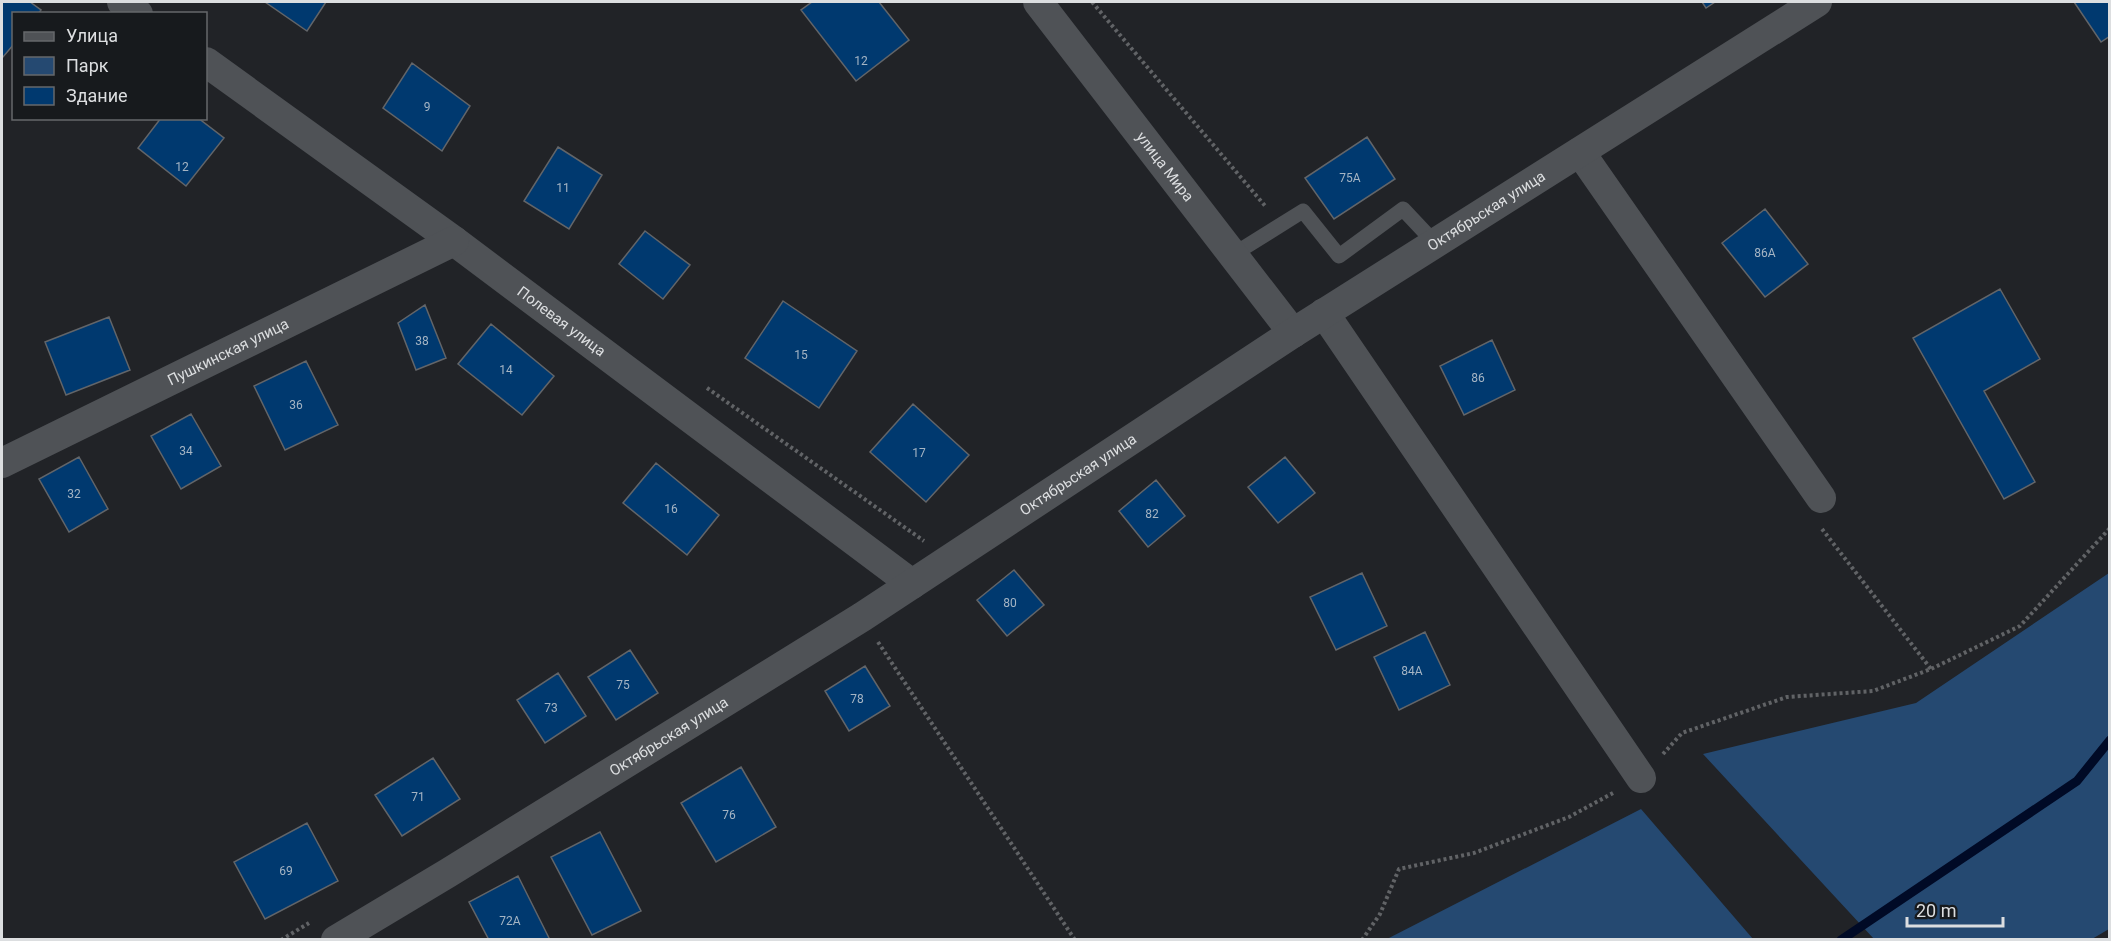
<svg xmlns="http://www.w3.org/2000/svg" width="2111" height="941" font-family="Roboto,sans-serif">
	<style>
		.green { fill: #254971 }
		.lines { fill: none; stroke-linecap: round; stroke-linejoin: round }
		.stream { stroke: #000a26; stroke-width: 9 }
		.building { fill: #00396f; stroke: #626569; stroke-width: 1.5 }
		.path { stroke: #616366; stroke-width: 4; stroke-dasharray: 3 3; stroke-linecap: butt }
		.service { stroke: #4f5256; stroke-width: 15 }
		.minor { stroke: #4f5256; stroke-width: 30 }
		.labels { text-anchor: middle; dominant-baseline: central; stroke-width: 6; stroke-linejoin: round; paint-order: stroke }
		.number-label { font-size: 12px; fill: #a5b5c4 }
		.street-label { font-size: 15px; fill: #dcdee0; stroke: #171a1d }
	</style>
	<rect width="100%" height="100%" fill="#212327"/>
	<!-- green -->
	<path class="green" d="M2109,573V929L2092,939H1874L1703,754L1916,703Z
		M1641,809L1753,939H1387Z"/>
	<g class="lines">
		<!-- stream -->
		<path class="stream" d="M1841,940L2077,781L2110,740"/>
	</g>
	<!-- building -->
	<path class="building" d="M2,2H30L41,10L38,14H14V44L3,57L2,56Z
		M265,2H326L307,31Z
		M812,2H879L909,40L856,81L801,10Z
		M1702,2H1715L1706,8Z
		M2074,2H2110V36L2101,42Z
		M412,63L470,106L442,151L383,108Z
		M161,118H198L224,138L186,186L138,148Z
		M1367,137L1395,179L1334,219L1305,178Z
		M558,147L602,175L569,229L524,201Z
		M1765,209L1808,264L1765,297L1722,243Z
		M645,231L690,265L663,299L619,264Z
		M2000,289L2040,359L1984,391L2035,482L2004,499L1913,338Z
		M783,301L857,351L819,408L745,358Z
		M425,305L446,358L416,370L398,323Z
		M109,317L130,370L66,395L45,342Z
		M491,324L554,376L522,415L458,364Z
		M1492,340L1515,390L1464,415L1440,366Z
		M306,361L338,425L285,450L254,386Z
		M913,404L969,455L926,502L870,452Z
		M191,414L221,466L181,489L151,436Z
		M79,457L108,509L69,532L39,479Z
		M1285,457L1315,493L1278,523L1248,487Z
		M656,463L719,515L687,555L623,503Z
		M1156,480L1185,516L1148,547L1119,511Z
		M1014,570L1044,605L1007,636L977,600Z
		M1362,573L1387,626L1336,650L1310,597Z
		M1425,632L1450,685L1399,710L1374,657Z
		M630,650L658,693L616,720L588,677Z
		M865,666L890,706L849,731L825,691Z
		M558,673L586,716L545,743L517,700Z
		M433,758L460,799L402,836L375,795Z
		M741,767L776,827L716,862L681,803Z
		M307,823L338,881L265,919L234,862Z
		M600,832L641,911L592,935L551,857Z
		M518,876L550,940H489L469,902Z"/>
	<g class="lines">
		<!-- path -->
		<path class="path" d="M1092,2L1266,207
			M707,388L924,541
			M1822,529L1931,669
			M878,642L1075,940
			M1663,754L1682,733L1787,697L1873,691L1931,669L2020,626L2110,528
			M281,940L309,923
			M1362,940L1380,914L1399,869L1474,853L1569,817L1613,793"/>
		<!-- service -->
		<path class="service" d="M1234,254L1303,211L1339,256L1403,209L1434,242"/>
		<!-- minor -->
		<g class="minor">
			<path d="M122,2L138,14"/>
			<path id="s1" d="M1038,2L1293,333"/>
			<path id="s2" d="M206,62L454,241L912,584"/>
			<path d="M1580,152L1821,498"/>
			<path d="M1324,313L1641,778"/>
			<path id="s3" d="M2,463L454,241"/>
			<path id="s4" d="M336,940L448,873L862,617L1293,333L1817,2"/>
		</g>
	</g>
	<g class="labels">
		<!-- number labels -->
		<g class="number-label">
			<text x="861" y="61">12</text>
			<text x="427" y="107">9</text>
			<text x="182" y="167">12</text>
			<text x="1350" y="178">75А</text>
			<text x="563" y="188">11</text>
			<text x="1765" y="253">86А</text>
			<text x="422" y="341">38</text>
			<text x="801" y="355">15</text>
			<text x="506" y="370">14</text>
			<text x="1478" y="378">86</text>
			<text x="296" y="405">36</text>
			<text x="186" y="451">34</text>
			<text x="919" y="453">17</text>
			<text x="74" y="494">32</text>
			<text x="671" y="509">16</text>
			<text x="1152" y="514">82</text>
			<text x="1010" y="603">80</text>
			<text x="1412" y="671">84А</text>
			<text x="623" y="685">75</text>
			<text x="857" y="699">78</text>
			<text x="551" y="708">73</text>
			<text x="418" y="797">71</text>
			<text x="729" y="815">76</text>
			<text x="286" y="871">69</text>
			<text x="510" y="921">72А</text>
		</g>
		<!-- street labels -->
		<g class="street-label">
			<text stroke="none"><textPath href="#s1" startOffset="208">улица Мира</textPath></text>
			<text stroke="none"><textPath href="#s4" startOffset="1362">Октябрьская улица</textPath></text>
			<text stroke="none"><textPath href="#s2" startOffset="440">Полевая улица</textPath></text>
			<text stroke="none"><textPath href="#s3" startOffset="252">Пушкинская улица</textPath></text>
			<text stroke="none"><textPath href="#s4" startOffset="876">Октябрьская улица</textPath></text>
			<text stroke="none"><textPath href="#s4" startOffset="390">Октябрьская улица</textPath></text>
		</g>
	</g>
	<!-- border -->
	<rect width="2111" height="941" fill="none" stroke="#dcdee0" stroke-width="6"/>
	<!-- legend -->
	<rect x="12" y="12" width="195" height="108" fill="#171a1d" stroke="#66686b" stroke-width="1.5"/>
	<rect x="24" y="32" width="30" height="9" fill="#4f5256" stroke="#66686b" stroke-width="1.5"/>
	<text x="66" y="42" font-size="18" fill="#dcdee0">Улица</text>
	<rect x="24" y="57" width="30" height="18" fill="#254971" stroke="#66686b" stroke-width="1.5"/>
	<text x="66" y="72" font-size="18" fill="#dcdee0">Парк</text>
	<rect x="24" y="87" width="30" height="18" fill="#00396f" stroke="#66686b" stroke-width="1.5"/>
	<text x="66" y="102" font-size="18" fill="#dcdee0">Здание</text>
	<!-- scale -->
	<path d="M1907 917v9h96v-9" fill="none" stroke="#dcdee0" stroke-width="3"/>
	<text x="1916" y="917" font-size="18" fill="#dcdee0" stroke="#171a1d" stroke-width="4.5" paint-order="stroke">20 m</text>
</svg>
